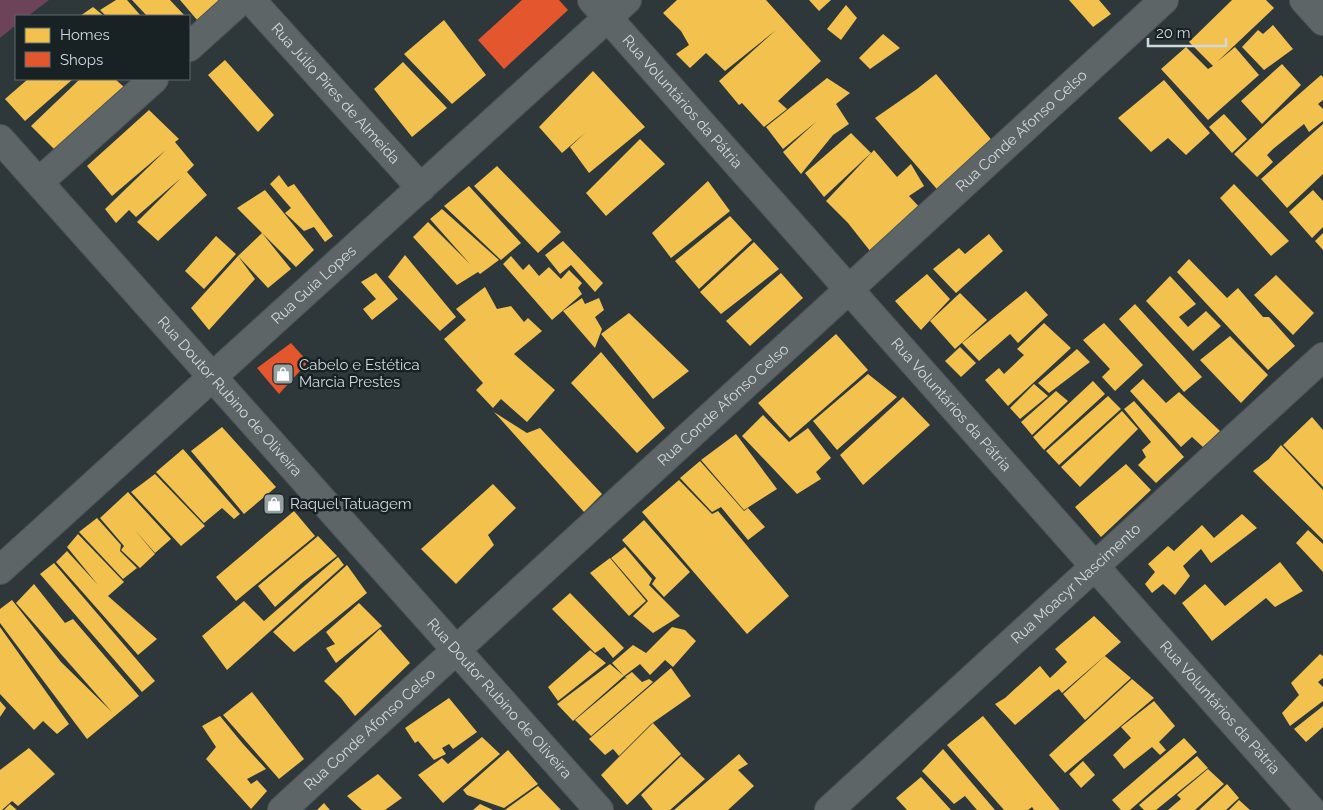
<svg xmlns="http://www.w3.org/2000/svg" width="1323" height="810" font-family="Raleway,sans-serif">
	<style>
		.green { fill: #6d435a }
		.homes { fill: #f2c14e }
		.shops { fill: #e4572e }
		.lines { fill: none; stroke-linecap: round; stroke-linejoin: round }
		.minor-casing { stroke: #4b5456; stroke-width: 30 }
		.minor { stroke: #5e6567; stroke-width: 28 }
		.labels { text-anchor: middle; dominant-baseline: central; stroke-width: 5; stroke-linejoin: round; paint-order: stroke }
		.street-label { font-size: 15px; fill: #ced9dd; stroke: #182123 }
		.poi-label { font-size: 15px; fill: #ced9dd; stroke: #182123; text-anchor: start }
	</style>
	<rect width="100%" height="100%" fill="#2e383b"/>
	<!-- green -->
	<path class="green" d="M0,0H49L28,16H16V25L0,38Z"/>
	<!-- homes -->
	<path class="homes" d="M116,0H127L141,16H106L100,10Z
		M132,0H170L185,16H147Z
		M180,0H218L220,2L198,21Z
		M677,0H766L821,61L778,101L787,109L764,127L742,103L739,105L719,81L776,30L725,71L706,53L690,68L676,54L689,45L681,31L663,13Z
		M809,0H831L819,11Z
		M1069,0H1099L1111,14L1093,27Z
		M1232,0H1266L1274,8L1217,62L1235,47L1259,75L1208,120L1161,69L1186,47L1208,69L1213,66L1189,42Z
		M846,5L857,18L841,40L827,29Z
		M93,7L104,16H80Z
		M444,20L486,75L452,104L404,54Z
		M1273,25L1293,49L1264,70L1242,47L1258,30L1263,34Z
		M883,34L900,48L870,69L859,58Z
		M225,60L274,115L258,132L208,75Z
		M403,62L447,108L412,137L374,89Z
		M1282,64L1301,85L1262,124L1241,101Z
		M593,71L645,127L589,173L570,147L586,132L562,153L539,127Z
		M936,74L995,144L942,195L875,118L917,89Z
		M1321,75L1323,77V100L1318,104L1323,109V121L1309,132L1304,124L1273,149L1267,155L1273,162L1257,177L1234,154L1273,117Z
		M827,78L850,93L836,104L849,124L833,135L801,174L783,152L817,121L783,149L766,127Z
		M28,79H73L25,121L5,99Z
		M80,79H115L124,87L55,150L31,126Z
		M1164,80L1210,133L1186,155L1168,138L1151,152L1118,118Z
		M149,110L179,139L175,142L194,165L187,172L207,195L158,241L137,222L181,178L136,217L129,210L116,223L105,209L166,150L112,196L87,166Z
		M1224,114L1247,139L1232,153L1209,127Z
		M1323,124V174L1287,208L1261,179Z
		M851,133L871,153L824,197L805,173Z
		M640,139L665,164L606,216L586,193Z
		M874,150L897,177L911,164L924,186L909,196L924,212L874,256L848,223L826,201Z
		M497,166L561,232L538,253L474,186Z
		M279,175L288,187L294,184L333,236L325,242L314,227L304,231L285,213L291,208L270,184Z
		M708,181L730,211L671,258L652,233Z
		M1234,184L1289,241L1271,256L1220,198Z
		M469,186L521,243L501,260L444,206Z
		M265,190L314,250L296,267L262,233L291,269L268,288L238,256L262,233L237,208Z
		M1313,190L1323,201V227L1312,238L1289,212Z
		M442,209L499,260L480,274L478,272L457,285L413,237L428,222L470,264L430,219Z
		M730,216L752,240L699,289L675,261Z
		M1323,233V250L1315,241Z
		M989,234L1003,251L956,293L933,269L959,248L965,254Z
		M216,236L236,254L204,289L185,271Z
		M563,241L603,283L595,292L571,265L560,274L545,255Z
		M754,242L779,269L721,314L700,292Z
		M405,255L456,317L440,331L388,277Z
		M238,256L255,279L209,330L191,308Z
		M511,256L523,270L529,264L539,276L549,267L561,279L569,270L582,283L578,288L582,294L552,320L503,264Z
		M1189,259L1227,298L1238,288L1263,317H1269L1295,346L1268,370L1177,272Z
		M376,273L398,299L372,320L363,309L376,299L361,282Z
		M781,273L803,298L750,346L726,321Z
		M927,274L950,299L921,330L895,301Z
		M1276,275L1314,313L1293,335L1254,295Z
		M1170,276L1196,304L1179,317L1188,327L1206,311L1221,326L1193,351L1146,301Z
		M485,287L497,309L511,306L524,322L528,318L542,331L514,354L555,390L527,422L501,399L493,408L476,390L483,383L444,339L466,320L456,309Z
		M1026,291L1048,315L1018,343L1010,334L979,361L962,343Z
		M960,293L987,320L955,349L930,321Z
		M582,298L585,304L599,298L604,310L595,317L602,329L595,348L563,311Z
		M1135,304L1202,377L1184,392L1119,319Z
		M629,313L689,371L653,399L601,334Z
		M1044,323L1071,348L1008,406L985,380L999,368L1004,374L1024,355L1017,349Z
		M1104,323L1143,365L1115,391L1102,377L1110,369L1083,340Z
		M836,334L868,370L790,438L758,403Z
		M1230,336L1268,375L1241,403L1200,360Z
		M960,347L976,363L961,377L945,361Z
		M1077,349L1090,362L1049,393L1038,383Z
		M601,352L665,428L637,453L571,383Z
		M868,374L897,397L837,450L813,421Z
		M1143,379L1166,403L1179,392L1220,431L1203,447L1192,437L1181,447L1130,391Z
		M1093,381L1105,394L1044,450L1033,437Z
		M1034,384L1048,396L1020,419L1010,408Z
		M1056,391L1068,401L1032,435L1021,422Z
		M1108,396L1121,409L1059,465L1046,451Z
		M903,397L930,425L863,485L840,455Z
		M1134,401L1184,457L1156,483L1138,465L1146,457L1142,450L1151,442L1124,409Z
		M1122,411L1138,429L1080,487L1061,467Z
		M494,412L527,433L540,428L602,494L584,512Z
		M763,415L789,442L808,428L831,458L816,472L821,479L797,494L742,436Z
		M1312,417L1323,430V487L1283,445Z
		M222,427L276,487L244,514L191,451Z
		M736,434L777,489L744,510L701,460Z
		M1281,445L1323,490V540L1253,471L1269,459Z
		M183,449L240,514L234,519L222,508L204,523L156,472Z
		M700,461L744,511L748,508L765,527L748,540L721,507L712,512L680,478Z
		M1126,464L1151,490L1101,537L1075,507Z
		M155,474L205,526L181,546L131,492Z
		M679,480L712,514L718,511L789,596L747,634L642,512Z
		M493,484L516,508L488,535L494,545L456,584L421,549Z
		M128,492L171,539L155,553L134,529L155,554L140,568L121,550L124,546L100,518Z
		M294,511L315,536L236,601L216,577Z
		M1242,514L1257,528L1211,563L1201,549L1183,566L1190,576L1175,595L1163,584L1152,593L1145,584L1155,572L1148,564L1168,546L1174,551L1202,525L1214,538Z
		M97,518L121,545L120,551L137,568L123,579L79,532Z
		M644,520L690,572L664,597L652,584L656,578L622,540Z
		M1308,530L1323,544V572L1296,543Z
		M78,534L124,582L108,596L157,639L138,655L56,562L67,551L98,585L67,547Z
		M318,536L337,556L303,582L275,607L258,586Z
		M625,547L652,579L649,585L680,616L653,633L633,616L648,601L611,558Z
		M338,557L344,565L227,670L202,636L244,601L264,621Z
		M610,558L646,601L629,616L590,573Z
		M1280,562L1303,591L1275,607L1266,598L1212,641L1182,603L1205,584L1225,606Z
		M54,563L155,681L142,692L40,574Z
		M347,565L367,593L294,652L273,632Z
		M34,584L65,623L73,619L139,696L87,739L0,623V609L12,600L61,662L112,712L16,603Z
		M570,593L624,648L613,658L604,647L595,653L552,609Z
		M359,603L382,626L336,663L326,648L335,644L326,632Z
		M1094,616L1121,642L1062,693L1059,689L1054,692L1015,725L995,704L1005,698L1040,666L1050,678L1067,662L1055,649Z
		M0,627L69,724L57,734L43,721L34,730L0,694Z
		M672,627L685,630L696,641L673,667L665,660L650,675L640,664L624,676L612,663L633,645L646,653Z
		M380,629L410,663L355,716L341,698L324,681Z
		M590,650L606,663L558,701L548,687Z
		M1320,654L1323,656V678L1318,682L1323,687V701L1290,726L1282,713L1299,695L1291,683Z
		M1105,656L1131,678L1085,720L1063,694Z
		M610,664L624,676L573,721L557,704Z
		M671,668L691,696L651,724L619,756L613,749L605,755L589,739Z
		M632,672L642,682L649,679L653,682L591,736L575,720L625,678L627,679L625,677Z
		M1132,679L1154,698L1065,773L1049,755Z
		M252,692L304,759L279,779L223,715Z
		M449,698L477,732L453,749L449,744L442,748L446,754L434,760L418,741L415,743L405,728Z
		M0,701L6,708L0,717Z
		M1154,701L1175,726L1159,742L1166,750L1160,755L1152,747L1124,769L1113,755L1131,738L1121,727Z
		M1323,706V727L1306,742L1294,729Z
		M220,716L243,744L266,769L247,779L251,784L257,780L267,791L251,809L206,759L216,747L202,726Z
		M983,716L1060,810H1034L1032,807L1028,810H1004L947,745Z
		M653,723L681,754L627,805L601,775Z
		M482,737L500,754L443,803L418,775L442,758L448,764Z
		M1184,738L1197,752L1130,810H1121L1112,800Z
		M29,748L55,774L18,806L12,801L2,810H0V770Z
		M943,749L995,810H977L965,796L954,804L922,771Z
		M508,750L538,784L504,808L467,795L463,790Z
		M739,754L748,764L738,770L754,786L728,810H674Z
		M681,756L705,779L670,810H653L641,795Z
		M1197,756L1208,768L1156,810H1144L1139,805Z
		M1083,761L1095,775L1081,788L1069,774Z
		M1208,769L1224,784L1195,810H1168L1181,799L1177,795Z
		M378,774L402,798L385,810H362L347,796Z
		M921,777L951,810H907L896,798Z
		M1227,784L1239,798L1226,810H1199Z
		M538,786L561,810H505Z
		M1239,800L1250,810H1229Z
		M324,803L330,810H317Z
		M10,804L17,810H4Z
		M480,804L493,810H473Z"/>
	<!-- shops -->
	<path class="shops" d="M522,0H559L568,10L504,69L478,40Z
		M291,343L308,362L279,394L257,368Z"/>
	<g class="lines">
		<!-- minor casing -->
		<g class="minor-casing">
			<g id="minor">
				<path id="s1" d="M251,0L421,188"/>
				<path id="s2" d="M592,0L1311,810"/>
				<path d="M1304,0L1323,21"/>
				<path d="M189,47L241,0"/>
				<path id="s3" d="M0,139L599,810"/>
				<path d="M39,182L154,79"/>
				<path id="s4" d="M0,570L627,0"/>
				<path id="s5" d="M282,810L1164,0"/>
				<path id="s6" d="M829,810L1323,357"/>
			</g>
		</g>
		<!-- minor -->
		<use href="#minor" class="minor"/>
	</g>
	<!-- icons -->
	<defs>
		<g id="shop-square" transform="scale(1.125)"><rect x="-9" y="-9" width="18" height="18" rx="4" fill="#96a1a4" stroke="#182123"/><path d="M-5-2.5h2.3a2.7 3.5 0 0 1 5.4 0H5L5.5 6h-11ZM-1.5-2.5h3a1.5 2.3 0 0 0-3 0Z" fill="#fff"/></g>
	</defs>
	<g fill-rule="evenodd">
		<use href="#shop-square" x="283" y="374"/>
		<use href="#shop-square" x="274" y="504"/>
	</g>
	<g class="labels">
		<!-- street labels -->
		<g class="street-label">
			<text stroke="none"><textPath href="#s1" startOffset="126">Rua Júlio Pires de Almeida</textPath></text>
			<text stroke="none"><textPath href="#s2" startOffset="136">Rua Voluntários da Pátria</textPath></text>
			<text stroke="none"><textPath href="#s5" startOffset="1004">Rua Conde Afonso Celso</textPath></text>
			<text stroke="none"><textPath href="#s4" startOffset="424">Rua Guia Lopes</textPath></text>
			<text stroke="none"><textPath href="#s3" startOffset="345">Rua Doutor Rubino de Oliveira</textPath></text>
			<text stroke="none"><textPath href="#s5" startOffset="599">Rua Conde Afonso Celso</textPath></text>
			<text stroke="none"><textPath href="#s2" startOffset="541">Rua Voluntários da Pátria</textPath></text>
			<text stroke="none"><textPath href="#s6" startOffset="335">Rua Moacyr Nascimento</textPath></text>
			<text stroke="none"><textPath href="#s3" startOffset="750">Rua Doutor Rubino de Oliveira</textPath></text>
			<text stroke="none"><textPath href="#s2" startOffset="946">Rua Voluntários da Pátria</textPath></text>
			<text stroke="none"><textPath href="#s5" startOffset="119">Rua Conde Afonso Celso</textPath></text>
		</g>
		<!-- poi labels -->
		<g class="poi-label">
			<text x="299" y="365">Cabelo e Estética<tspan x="299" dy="17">Marcia Prestes</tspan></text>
			<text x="290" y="504">Raquel Tatuagem</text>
		</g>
	</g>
	<!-- legend -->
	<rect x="15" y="15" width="175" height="65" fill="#182123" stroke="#616b6d"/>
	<rect x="25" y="28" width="25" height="15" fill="#f2c14e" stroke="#616b6d"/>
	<text x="60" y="40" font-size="15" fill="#ced9dd">Homes</text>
	<rect x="25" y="52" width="25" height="15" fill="#e4572e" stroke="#616b6d"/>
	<text x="60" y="65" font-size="15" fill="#ced9dd">Shops</text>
	<!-- scale -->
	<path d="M1148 38v8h78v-8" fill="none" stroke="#ced9dd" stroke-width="2.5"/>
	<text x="1156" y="38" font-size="15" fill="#ced9dd" stroke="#182123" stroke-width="4" paint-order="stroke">20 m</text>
</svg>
